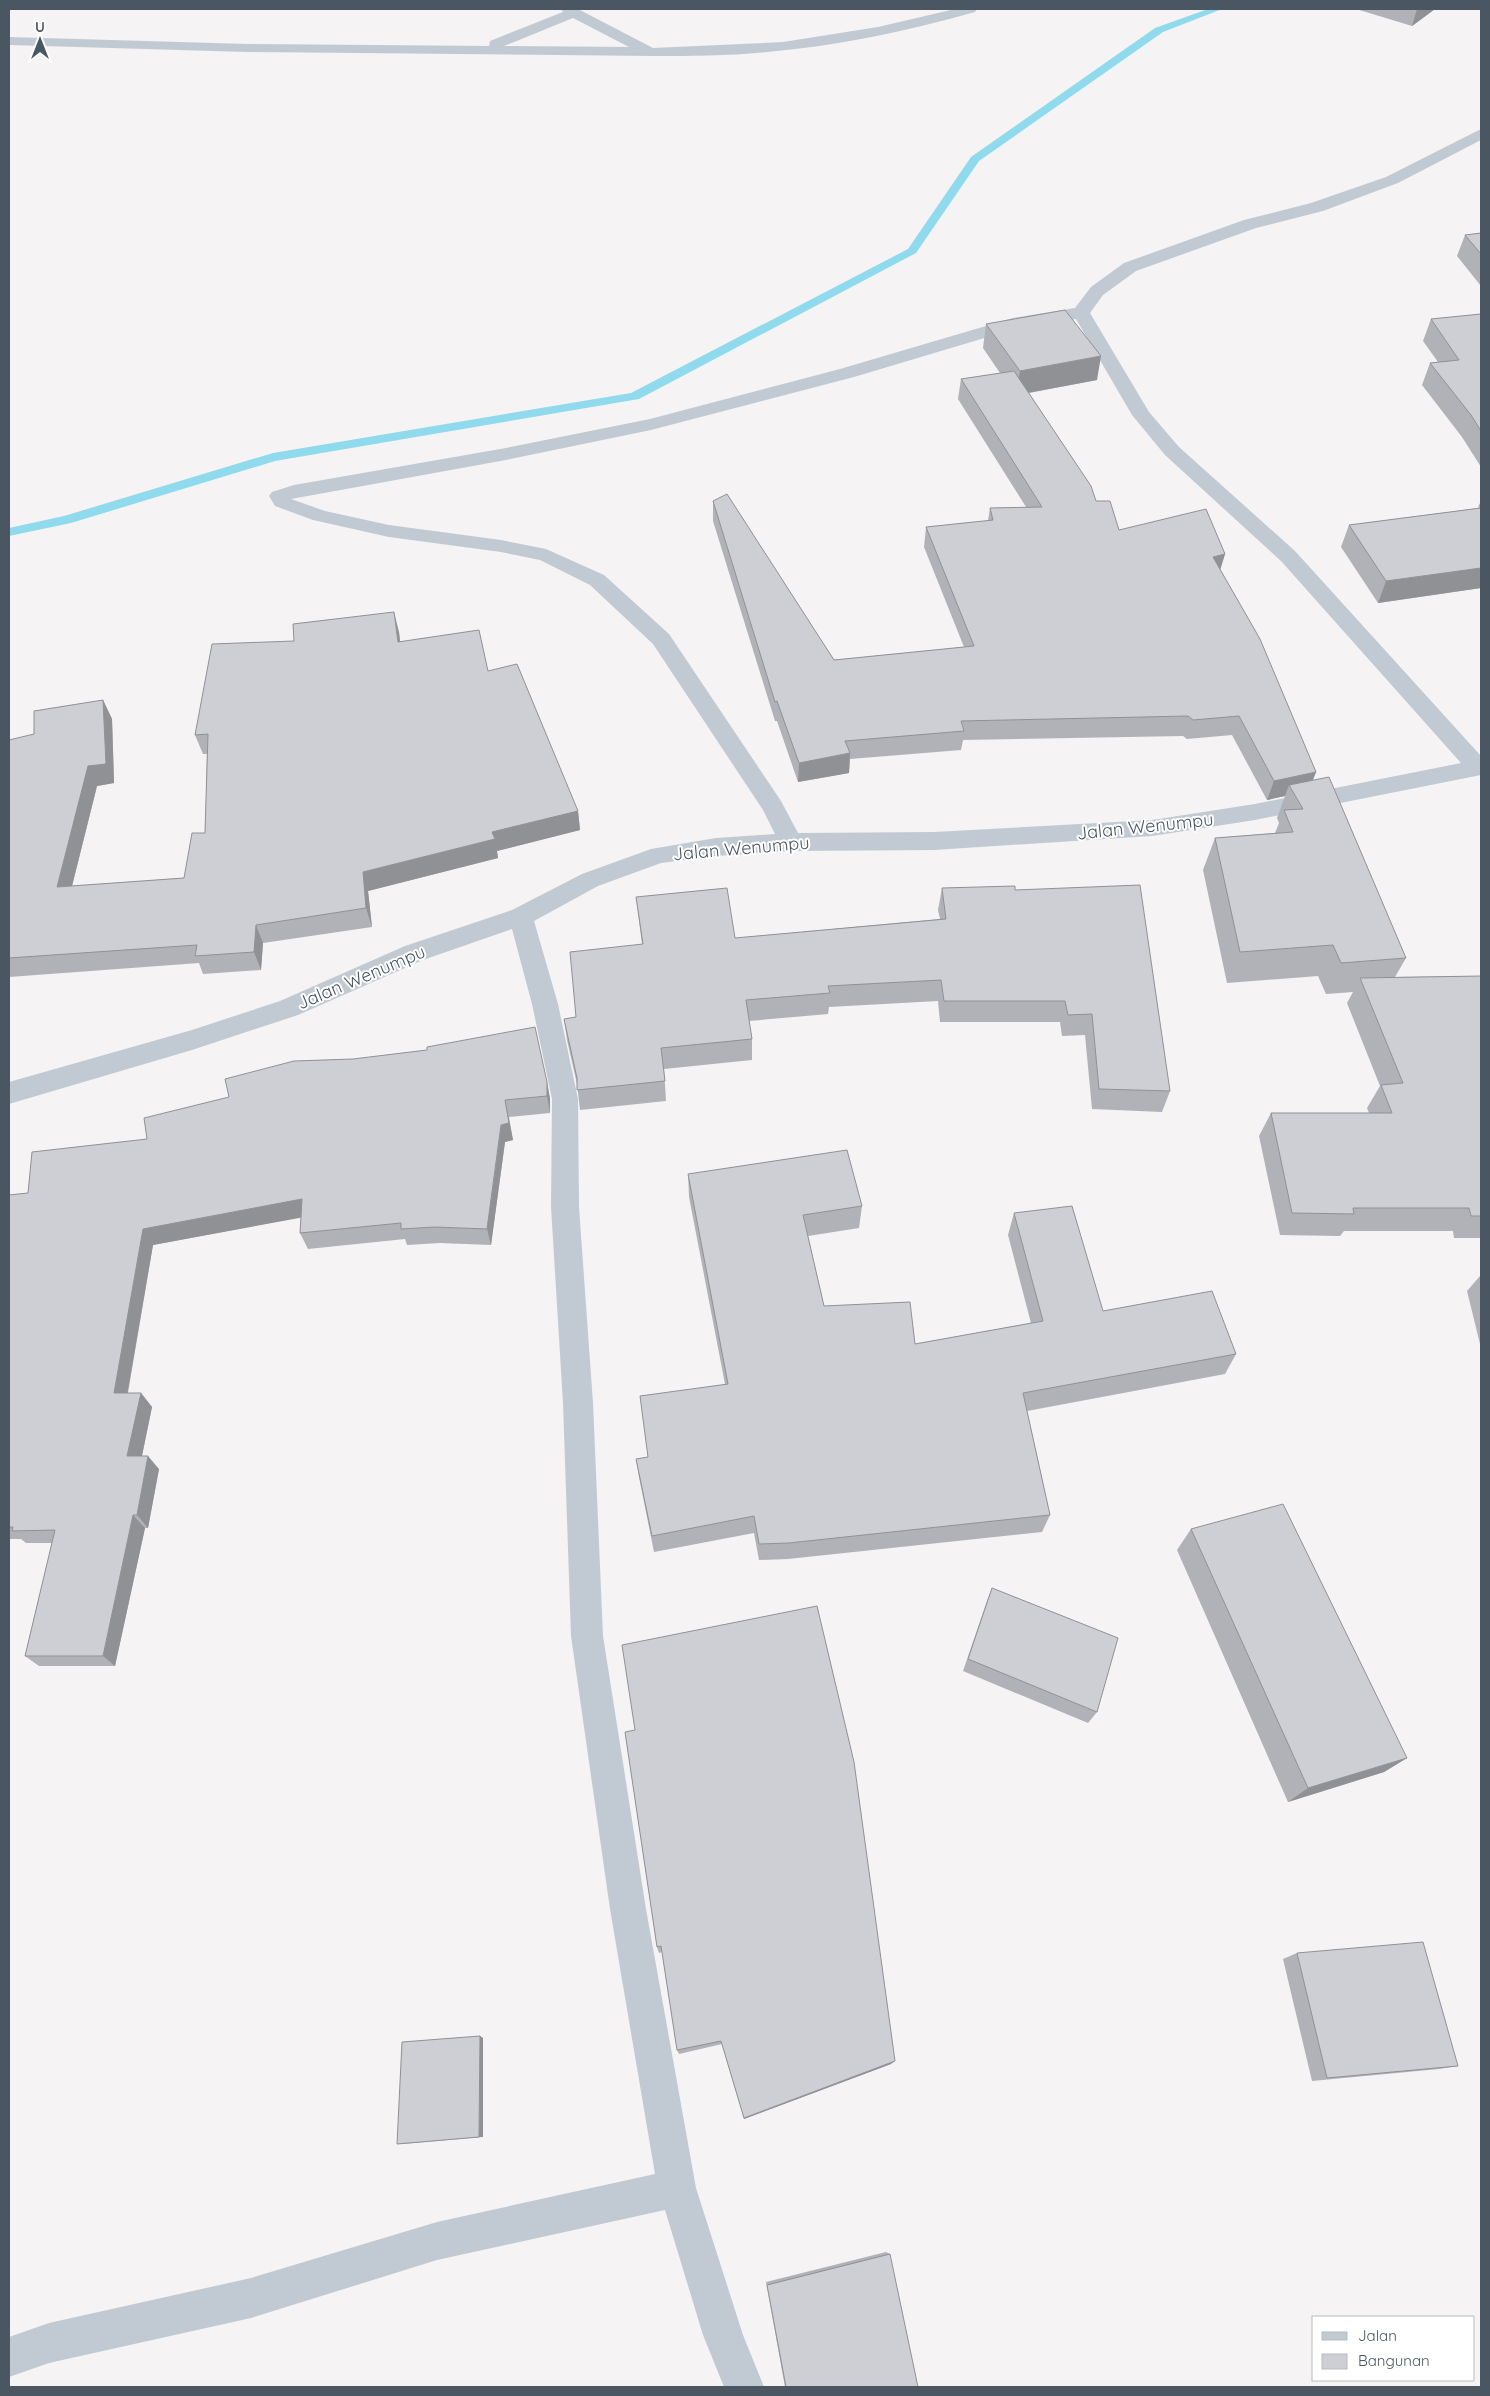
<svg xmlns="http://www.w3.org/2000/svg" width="1490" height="2396" font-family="Quicksand,sans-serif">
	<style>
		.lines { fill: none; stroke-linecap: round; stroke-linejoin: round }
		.stream { fill: #90daee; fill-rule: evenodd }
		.minor { fill: #c1cad2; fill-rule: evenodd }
		.wall { fill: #b0b2b7 }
		.shaded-wall { fill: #909195 }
		.building { fill: #cdcfd5; stroke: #909195 }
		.labels { text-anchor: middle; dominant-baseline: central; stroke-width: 4; stroke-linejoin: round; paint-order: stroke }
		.street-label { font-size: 18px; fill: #4a5661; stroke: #fff }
	</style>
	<rect width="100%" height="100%" fill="#f5f3f3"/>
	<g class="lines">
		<!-- stream -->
		<path class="stream" d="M1208,9H1222L1163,32L979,161L916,253L639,399L275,461L71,523L9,536V528L64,516L273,453L631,393L908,249L971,157L1155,28Z"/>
		<!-- minor -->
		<path class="minor" d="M561,9H578L653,48L783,42L878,27L955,9H977L975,12C907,31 837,46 767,52C729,56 691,56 653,56L247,52L9,45V37L247,44L489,46L490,41L563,12ZM573,18L629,47L504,46Z
			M1481,129V140L1398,183L1323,211L1256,228L1136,271L1103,295L1090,313L1149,412L1179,447L1295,551L1481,756V775L1255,820L1152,836L934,850L791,851L716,856L661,863L598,886L534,921L558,1004L578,1099L579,1207L593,1403L603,1636L646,1909L696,2188L743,2335L764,2387H724L703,2335L665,2210L437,2260L251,2318L49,2363L9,2377V2337L49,2323L251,2278L437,2222L655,2174L610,1909L571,1636L563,1403L551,1207L552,1099L532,1004L512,929L423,960L298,1015L192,1050L9,1104V1082L192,1030L280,1001L405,946L512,910L582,874L651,849L716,838L775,834L763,810L653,644L590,585L540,560L501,552L389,537L313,520L275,506L269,496L272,492L294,485L506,448L650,419L840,369L1013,318L1075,308L1091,287L1124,263L1244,220L1311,203L1386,177ZM1076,319L1132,415L1165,455L1281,561L1461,763L1255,804L1152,820L934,832L798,833L781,801L669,634L604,575L546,549L501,540L389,525L325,511L291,499L506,460L651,430L854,377L1021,327Z"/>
	</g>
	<!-- wall -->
	<path class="wall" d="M1356,9H1435L1412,26Z
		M1481,233V286L1457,256L1465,235Z
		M1481,314V467L1462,437L1422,385L1430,363L1438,362L1423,341L1431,319Z
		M986,324L1097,380L1029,393L1096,501L1119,530L1225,554L1220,569L1316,772L1313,780L1406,958L1395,977L1481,976V1238H1454L1453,1231H1344L1340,1236L1280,1235L1259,1136L1271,1113H1369L1367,1108L1380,1086L1347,1003L1353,992L1326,994L1318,976L1227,983L1203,870L1215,838L1275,833L1279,823L1277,818L1285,796L1267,800L1232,735L1187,739L1183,736L963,740L961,750L850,759L849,773L798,782L777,721H775L713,521V501L834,660L964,647L924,547L926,527L988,521L990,508L1026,507L958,399L961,379L1000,373L983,348Z
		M1481,501V588L1378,603L1341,547L1349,525L1479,508L1478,507Z
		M399,632L400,641L488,671L578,811L580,830L497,851L498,858L368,891L372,927L263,943L261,970L203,974L199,963L9,977V740L34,734L103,700L112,719L114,783L97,786L72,886L184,878L205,833L207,754H203L195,735L294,641Z
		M942,888L1015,890L1170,1091L1162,1112L1092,1109L1085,1035L1062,1036L1060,1022H940L938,1001L829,1007L828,1014L749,1021L752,1039V1060L664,1069L666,1101L580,1110L577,1084L567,1040L564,1019L576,1017L642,944L636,897L735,938L940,919L938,910Z
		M547,1082L550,1099V1113L509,1117L513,1140L505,1142L491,1245L440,1243L407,1245L405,1239L308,1249L300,1233L301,1217L153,1245L128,1393H141L152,1407L142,1456L159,1469L148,1528H145L115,1666H39L25,1656L52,1543H26L21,1539H9V1195L28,1193L147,1139Z
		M688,1174L862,1206L859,1228L808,1236L824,1306L915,1344L1031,1323L1008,1235L1014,1213L1103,1311L1236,1354L1225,1374L1027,1411L1050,1515L1042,1532L788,1559L759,1560L754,1533L654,1552L639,1477L636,1459L648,1457L725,1384L689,1197Z
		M1481,1275V1348L1467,1291L1480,1276Z
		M1191,1529L1407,1758L1384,1772L1288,1802L1177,1550Z
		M992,1588L1097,1712L1088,1723L963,1671L987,1601Z
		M625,1732L891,2064L744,2119L722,2044L679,2054L677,2050L662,1952L659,1953L657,1947Z
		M1297,1953L1458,2066L1439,2069L1312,2081L1283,1959Z
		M480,2036L483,2038V2137L402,2144H397Z
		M886,2252L890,2254L785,2387L766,2282Z"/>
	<!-- shaded-wall -->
	<path class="shaded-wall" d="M1417,9H1435L1412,26Z
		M1101,356L1097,380L1016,395L1020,371Z
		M1225,554L1219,574L1213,557Z
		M1481,568V588L1378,603L1386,581Z
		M394,612L399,632L402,661L398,642Z
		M103,700L112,719L114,783L97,786L67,906L57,887Z
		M850,753L849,773L798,782L799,763Z
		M1316,772L1308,792L1289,785L1285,796L1267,800L1274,781Z
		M578,811L580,830L497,851L498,858L368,891L372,927L366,908L363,872L492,832Z
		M256,925L263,943L261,970L254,952Z
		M547,1082L550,1099V1113L547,1096Z
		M505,1100L513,1140L505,1142L491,1245L487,1229Z
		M302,1199L310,1216L153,1245L125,1407L114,1393L143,1229Z
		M141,1393L152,1407L139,1470L127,1456Z
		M148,1456L159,1469L148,1528L137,1515Z
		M133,1515L145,1528L115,1666L103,1656Z
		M1407,1758L1384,1772L1288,1802L1308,1788Z
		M480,2036L483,2038V2137H479Z
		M895,2061L891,2064L744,2119V2118Z"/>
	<!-- building -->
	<path class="building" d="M1481,233V254L1465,235Z
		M1065,310L1101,356L1020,371L986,324Z
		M1481,314V431L1471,415L1430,363L1459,360L1431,319Z
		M1014,371L1091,486L1096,501H1110L1119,530L1206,509L1225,554L1213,557L1260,639L1316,772L1274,781L1239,716L1193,720L1188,716L961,721L964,731L845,741L850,753L799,763L777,701L775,702L713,501L727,494L834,660L974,646L926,527L993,520L990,508L1042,507L961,379Z
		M1481,508V568L1386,581L1349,525Z
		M394,612L398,642L479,630L488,671L517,664L578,811L492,832L495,839L363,872L366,908L256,925L254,952L195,956L197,945L9,958V740L34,734V711L103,700L106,764L88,766L57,887L184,878L192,833H205L208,734L195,735L212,644L294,641L293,624Z
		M1329,777L1406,958L1341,963L1333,945L1240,952L1215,838L1293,832L1284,810L1303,809L1289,785Z
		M1140,885L1170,1091L1099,1089L1092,1014L1068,1015L1065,1001H944L941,980L828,986L830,993L746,1000L752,1039L661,1048L665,1081L577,1090V1078L564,1019L576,1017L570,952L643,944L636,897L727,888L735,938L946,919L942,888L1015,886V890Z
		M1481,976V1216H1471L1469,1208H1353L1354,1214L1292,1213L1271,1113H1392L1381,1085L1403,1083L1360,978Z
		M535,1027L547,1082V1096L505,1100L509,1123L501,1125L487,1229L435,1227L401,1229V1223L300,1233L302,1199L143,1229L114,1393H141L127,1456H148L137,1515H133L103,1656H25L55,1530L12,1531L13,1527H9V1195L28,1193L32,1152L147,1139L144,1118L229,1097L225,1079L294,1061L353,1059L427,1050V1047Z
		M847,1150L862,1206L803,1215L824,1306L910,1302L915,1344L1043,1321L1014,1213L1072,1206L1103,1311L1212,1291L1236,1354L1023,1393L1050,1515L789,1543L759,1544L754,1516L652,1536L636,1459L648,1457L640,1396L728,1384L688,1174Z
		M1283,1504L1407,1758L1308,1788L1191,1529Z
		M992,1588L1118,1638L1097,1712L968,1659Z
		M817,1606L854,1762L895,2061L744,2118L721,2041L677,2050L661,1946L657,1947L625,1732L635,1730L622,1645Z
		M1423,1942L1458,2066L1327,2078L1297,1953Z
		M480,2036L479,2137L397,2144L402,2042Z
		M890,2254L918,2387H786L767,2285Z"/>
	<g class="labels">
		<!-- street labels -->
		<g class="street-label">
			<text transform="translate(1145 826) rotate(-6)">Jalan Wenumpu</text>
			<text transform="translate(741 848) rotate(-5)">Jalan Wenumpu</text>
			<text transform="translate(361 977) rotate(-23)">Jalan Wenumpu</text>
		</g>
	</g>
	<!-- border -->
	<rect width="1490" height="2396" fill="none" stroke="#4a5661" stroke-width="20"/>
	<!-- legend -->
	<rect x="1312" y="2316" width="162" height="65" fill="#ffffff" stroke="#b7bbc0"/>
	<rect x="1322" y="2332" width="25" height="8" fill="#c1cad2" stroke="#b7bbc0"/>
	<text x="1358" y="2341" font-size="15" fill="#4a5661">Jalan</text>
	<rect x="1322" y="2354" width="25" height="15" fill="#cdcfd5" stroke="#b7bbc0"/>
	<text x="1358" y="2366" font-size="15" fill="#4a5661">Bangunan</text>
	<!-- north arrow -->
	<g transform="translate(40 40)" stroke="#ffffff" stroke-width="4" paint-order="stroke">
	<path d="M0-4L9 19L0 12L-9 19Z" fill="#4a5661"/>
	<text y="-8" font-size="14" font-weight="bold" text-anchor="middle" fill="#4a5661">U</text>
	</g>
</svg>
